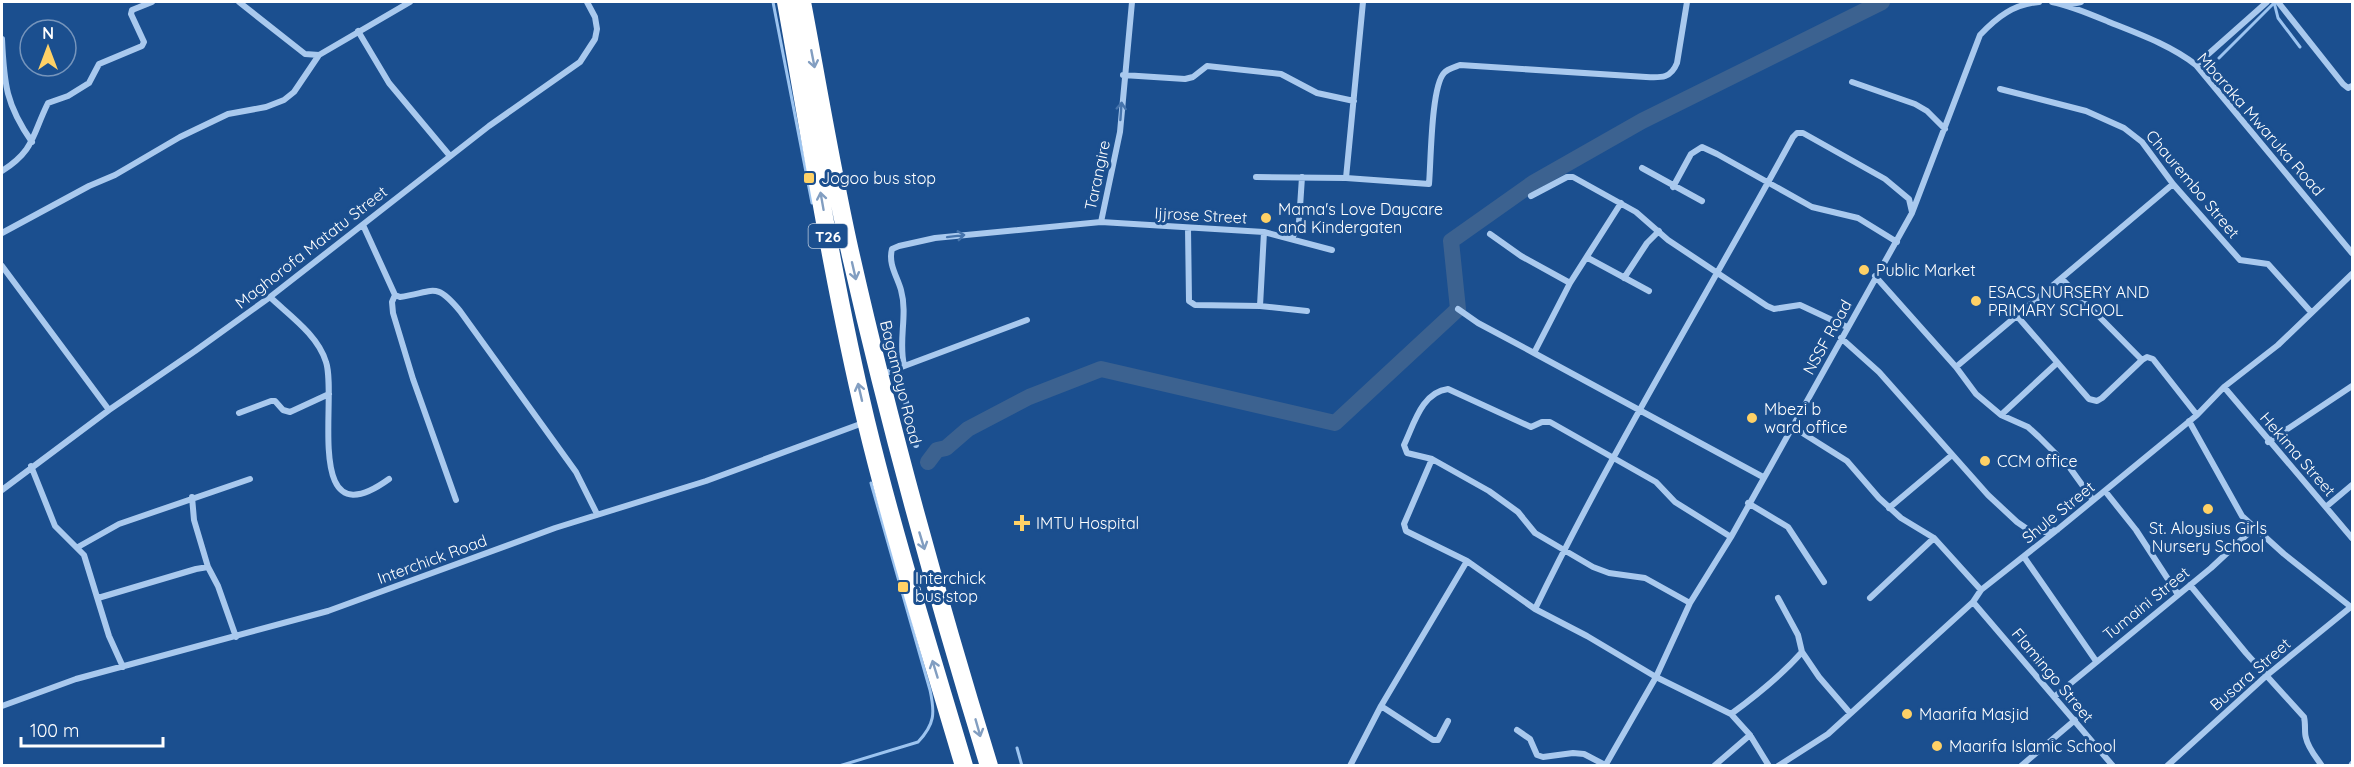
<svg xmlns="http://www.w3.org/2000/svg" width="2354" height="767" font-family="Quicksand,sans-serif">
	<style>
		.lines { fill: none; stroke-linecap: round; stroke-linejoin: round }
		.stream { stroke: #9cc4f0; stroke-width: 3 }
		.river { stroke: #3c6290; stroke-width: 16 }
		.street { stroke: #a9c9ee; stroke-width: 6 }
		.highway { stroke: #fff; stroke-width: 18 }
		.oneway { stroke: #829ec1 }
		.oneway2 { stroke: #4674ac }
		.poi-dot { fill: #ffd166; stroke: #1b4f8f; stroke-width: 2 }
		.labels { text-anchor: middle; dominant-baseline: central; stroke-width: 6; stroke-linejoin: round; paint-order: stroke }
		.shield { fill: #1b4f8f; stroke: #bbcadd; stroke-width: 1.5 }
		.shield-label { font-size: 15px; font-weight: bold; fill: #fff }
		.street-label { font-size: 16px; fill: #fff; stroke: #1b4f8f }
		.poi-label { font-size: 16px; fill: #fff; stroke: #1b4f8f; text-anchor: start }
	</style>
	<rect width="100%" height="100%" fill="#1b4f8f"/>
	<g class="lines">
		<!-- stream -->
		<path class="stream" d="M773,2L812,203
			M2274,2L2278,18L2300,47
			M2219,58L2275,2
			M1017,748L1022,766
			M839,766L918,742C935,724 935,713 930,690L871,483"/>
		<!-- river -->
		<path class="river" d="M928,462L937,450L946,448L968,429L1029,397L1101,369L1335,423L1458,309L1451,241L1533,183L1642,121L1882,2"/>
		<!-- street -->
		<path class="street" d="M239,2L305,54L319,55
			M2052,2C2072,6 2090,14 2109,22C2139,34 2170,45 2196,65L2352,253
			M2278,2L2343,84L2348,88L2352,86
			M2067,5L2081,2
			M358,31L389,83L450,156
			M2,39C4,84 6,105 32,142
			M2196,65L2267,2
			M1123,75L1185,79L1193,77L1207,66L1281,74L1317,93L1354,101
			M1852,82L1915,104L1927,111L1945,129
			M2000,89L2086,111L2124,128L2142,142L2173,184L2240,260L2268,264L2311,312
			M1642,168L1702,201
			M2,171C35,150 32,135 48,103L68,96L89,83L99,64L142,46L144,42L131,14L132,10L152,2
			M1256,177L1346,178L1429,184C1431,162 1431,87 1444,73C1447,69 1455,67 1460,65L1646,77C1662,78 1671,78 1677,63L1687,2
			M1346,178L1363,2
			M1673,187L1691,154L1702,147L1717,154L1812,207L1858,218L1897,242
			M1531,196L1567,177H1573L1636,212L1668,240L1767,306L1774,309L1800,305L1847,327
			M1621,203L1570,283L1534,353L1763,477
			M1101,222L1264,232L1332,250
			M363,225L395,295L400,297C435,292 435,281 460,311L576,472L597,514
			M1188,228L1189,301L1195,305L1260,306L1307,311
			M2,233L89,186L115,175L180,137L228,114L266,107L284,100L294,92L319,55L410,2
			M1490,234L1521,256L1570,283
			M1292,239L1299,222L1302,177
			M1588,258L1649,291
			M2,266L109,410
			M1875,276L1956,367L1976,394L2001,415L2028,427L2039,437L2070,468L2093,500
			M1624,278L1647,243L1659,231
			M2062,279L2142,360
			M395,295L392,302L393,313L413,379L456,500
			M270,297C289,315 318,335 326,362C338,397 302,542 389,479
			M1260,306L1264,232
			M1458,309L1478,323L1534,353
			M2017,316L2089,399L2097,401L2102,398L2142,360L2147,357L2153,359L2197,415
			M1841,338L1879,372L1988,495L2017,522L2033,533L2057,530
			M904,365C898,341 908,315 901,290C897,276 888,264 892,249L899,246L935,238L1101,222L1120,132L1132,2
			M1956,367L2173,184
			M898,368L916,445
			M883,374L1027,320
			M2224,387L2352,538
			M239,413L271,401H275L283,410L290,412L329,394
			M2001,415L2057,363
			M2189,421L2242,516L2284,554L2351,607
			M1793,427L1847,461L1879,498L1901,518L1934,538L1981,590
			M2268,442L2352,386
			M1432,459L1404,524L1406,531L1467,561L1535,609L1587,636L1656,677L1731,714L1750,735L1769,766
			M31,466L55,526L84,555L109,636L123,667
			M2,490L109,410L195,351L270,297L489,126L580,62L595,39L597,29L595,17L587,2
			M2105,491L2136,530L2177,593
			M192,497L194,520L208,567
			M1748,503L1788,527L1824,582
			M2327,506L2352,485
			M1889,508L1952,455
			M78,547L119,524L250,479
			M2024,557L2096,661
			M2190,585L2246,653L2304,717C2306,725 2304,732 2306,738C2308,748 2316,757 2322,766
			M98,598L196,569L208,567L218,586L236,637
			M1870,598L1934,538
			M1973,602L2113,766
			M1690,603L1645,578L1609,573L1593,567L1535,533L1518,512L1489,491L1432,459L1407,453L1404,445C1414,424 1422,392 1448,389L1531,427L1542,422H1550L1656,482L1675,502L1731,537
			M1535,609C1613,448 1707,295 1793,137L1797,133H1803L1885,179L1909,199L1912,212
			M1802,652L1819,677L1850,713
			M2054,697L2211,568L2254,528
			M2,706L76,679L328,611L555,528L706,481L863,423
			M1381,706L1433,740H1438L1448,721
			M1731,714C1757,695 1781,676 1802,652L1798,635L1778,598
			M1517,730L1530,739L1537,755L1543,757L1573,753L1584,754L1605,765
			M1350,766L1381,706L1467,561
			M1605,766L1656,677L1690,603L1731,537L1912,213L1980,35C1997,17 2014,4 2039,2
			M1714,766L1750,735
			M1778,766L1828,734L1973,602L1981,590L2057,530L2197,415L2224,387L2278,345L2352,274
			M2021,766L2075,720
			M2167,766L2266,676L2352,606
			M2351,766L2352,764"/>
		<!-- highway -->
		<path class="highway" d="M786,2C811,141 833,282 866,421C894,537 930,651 964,766
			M802,2C818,86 832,172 851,256C890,428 937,597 989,766"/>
	</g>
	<!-- one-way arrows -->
	<defs><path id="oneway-shaft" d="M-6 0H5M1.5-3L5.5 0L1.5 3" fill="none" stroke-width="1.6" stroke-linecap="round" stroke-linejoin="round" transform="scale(1.5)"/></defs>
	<g class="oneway">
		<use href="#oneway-shaft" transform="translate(813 59) rotate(79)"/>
		<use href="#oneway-shaft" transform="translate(822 201) rotate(-100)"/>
		<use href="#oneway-shaft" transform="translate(854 271) rotate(77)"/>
		<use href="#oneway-shaft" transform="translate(860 392) rotate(-103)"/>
		<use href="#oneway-shaft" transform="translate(922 541) rotate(73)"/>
		<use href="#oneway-shaft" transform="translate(935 669) rotate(-107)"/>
		<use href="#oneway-shaft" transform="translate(978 728) rotate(74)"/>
	</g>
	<g class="oneway2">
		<use href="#oneway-shaft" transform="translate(1121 111) rotate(-86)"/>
		<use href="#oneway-shaft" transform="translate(956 236) rotate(-7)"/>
	</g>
	<!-- markers -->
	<g class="poi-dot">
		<rect x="803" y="172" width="12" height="12" rx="3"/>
		<circle cx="1266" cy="218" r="6"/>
		<circle cx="1864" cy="270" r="6"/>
		<circle cx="1976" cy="301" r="6"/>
		<circle cx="1752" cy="418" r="6"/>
		<circle cx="1985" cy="461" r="6"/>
		<circle cx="2208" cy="509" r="6"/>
		<path d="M1019 514h6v6h6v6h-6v6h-6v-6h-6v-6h6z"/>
		<rect x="897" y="581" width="12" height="12" rx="3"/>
		<circle cx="1907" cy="714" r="6"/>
		<circle cx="1937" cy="746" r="6"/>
	</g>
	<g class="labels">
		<!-- shield labels -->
		<rect class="shield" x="808.5" y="224" width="39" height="24" rx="4.5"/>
		<g class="shield-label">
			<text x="828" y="236">T26</text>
		</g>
		<!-- street labels -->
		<g class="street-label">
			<text transform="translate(2261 124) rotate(49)">Mbaraka Mwaruka Road</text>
			<text transform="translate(1097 175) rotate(-78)">Tarangire</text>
			<text transform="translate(2193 184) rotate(50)">Chaurembo Street</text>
			<text transform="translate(1201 215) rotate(3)">Ijjrose Street</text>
			<text transform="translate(311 247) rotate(-38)">Maghorofa Matatu Street</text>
			<text transform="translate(1827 337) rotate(-61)">NSSF Road</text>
			<text transform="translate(901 382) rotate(76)">Bagamoyo Road</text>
			<text transform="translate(2298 454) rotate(49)">Hekima Street</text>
			<text transform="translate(2058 512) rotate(-39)">Shule Street</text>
			<text transform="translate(432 559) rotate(-20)">Interchick Road</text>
			<text transform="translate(2146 603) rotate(-39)">Tumaini Street</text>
			<text transform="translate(2250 674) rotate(-41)">Busara Street</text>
			<text transform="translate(2053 675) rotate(50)">Flamingo Street</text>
		</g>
		<!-- poi labels -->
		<g class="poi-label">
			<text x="821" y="178">Jogoo bus stop</text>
			<text x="1278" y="209">Mama's Love Daycare<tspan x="1278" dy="18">and Kindergaten</tspan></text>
			<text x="1876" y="270">Public Market</text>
			<text x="1988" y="292">ESACS NURSERY AND<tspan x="1988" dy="18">PRIMARY SCHOOL</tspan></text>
			<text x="1764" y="409">Mbezi b<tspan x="1764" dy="18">ward office</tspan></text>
			<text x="1997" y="461">CCM office</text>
			<text x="1036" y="523">IMTU Hospital</text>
			<text x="2208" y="528" text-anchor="middle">St. Aloysius Girls<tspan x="2208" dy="18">Nursery School</tspan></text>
			<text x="915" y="578">Interchick<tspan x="915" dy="18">bus stop</tspan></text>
			<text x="1919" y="714">Maarifa Masjid</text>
			<text x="1949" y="746">Maarifa Islamic School</text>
		</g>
	</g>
	<!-- border -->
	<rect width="2354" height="767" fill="none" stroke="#ffffff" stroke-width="6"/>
	<!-- north arrow -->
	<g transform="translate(48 48)"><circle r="28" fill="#1b4f8f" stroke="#7695bc" stroke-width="1.5"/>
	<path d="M0-4.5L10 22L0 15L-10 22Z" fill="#ffd166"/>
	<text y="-9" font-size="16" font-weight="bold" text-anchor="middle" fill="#ffffff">N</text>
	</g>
	<!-- scale -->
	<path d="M21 737v9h142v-9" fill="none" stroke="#ffffff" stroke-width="3"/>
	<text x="30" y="737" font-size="18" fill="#ffffff" stroke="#1b4f8f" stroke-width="4.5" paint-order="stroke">100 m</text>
</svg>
